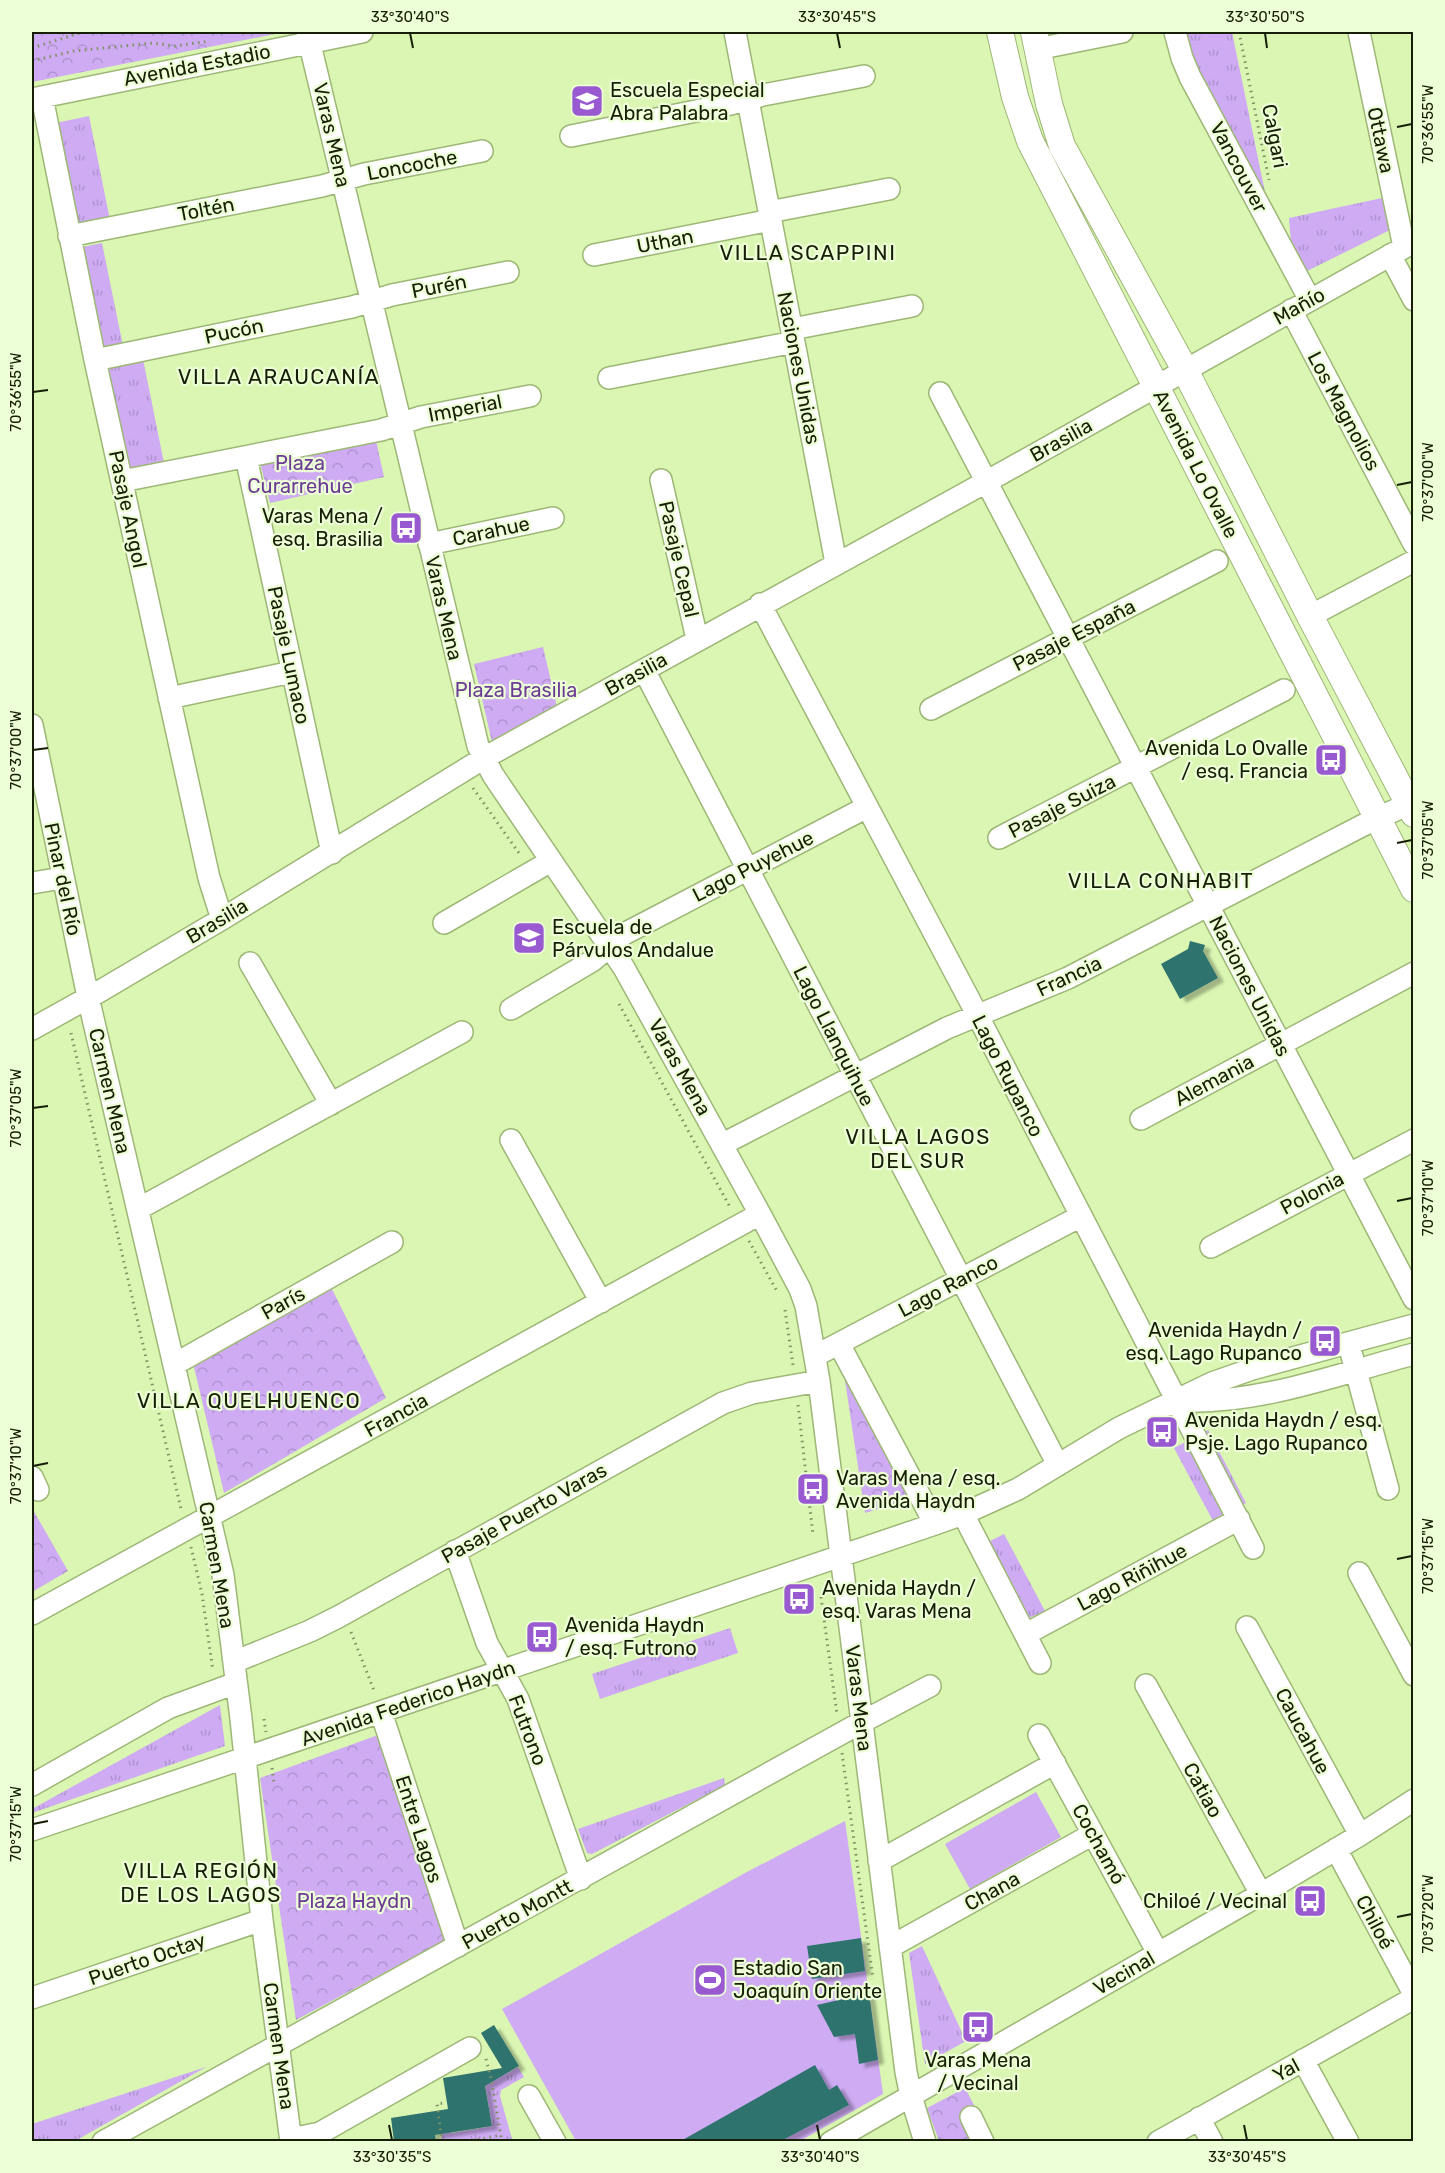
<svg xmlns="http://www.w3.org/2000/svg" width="1445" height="2173" font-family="Rubik,sans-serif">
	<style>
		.grass { fill: url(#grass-tufts) }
		.park { fill: url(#park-crowns) }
		.pitch { fill: #ceabf3 }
		.building { fill: #2f736d; filter: url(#shadow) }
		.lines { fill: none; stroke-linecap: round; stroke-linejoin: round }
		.minor-casing { stroke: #9db776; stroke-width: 24 }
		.major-casing { stroke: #9db776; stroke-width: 28 }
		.path { stroke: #7e9161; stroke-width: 3; stroke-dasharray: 1.5 4.5; stroke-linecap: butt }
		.minor { stroke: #fff; stroke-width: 21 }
		.major { stroke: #fff; stroke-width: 26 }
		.ticks { fill: none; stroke: #161f05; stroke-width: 2 }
		.labels { text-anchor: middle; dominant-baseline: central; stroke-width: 4.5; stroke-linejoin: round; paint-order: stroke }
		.street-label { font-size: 20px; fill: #161f05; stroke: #edffd6 }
		.poi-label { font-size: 20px; fill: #161f05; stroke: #edffd6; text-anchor: start }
		.park-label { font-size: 20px; fill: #6c3b95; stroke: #edffd6 }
		.neighbourhood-label { font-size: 21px; letter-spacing: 1.5px; fill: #161f05; stroke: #edffd6 }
		.neatline { fill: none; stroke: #161f05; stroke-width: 2 }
		.ticks-label { font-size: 15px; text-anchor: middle; fill: #161f05 }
	</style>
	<defs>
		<pattern id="grass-tufts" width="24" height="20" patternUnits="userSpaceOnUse" patternTransform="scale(1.5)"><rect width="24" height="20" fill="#ceabf3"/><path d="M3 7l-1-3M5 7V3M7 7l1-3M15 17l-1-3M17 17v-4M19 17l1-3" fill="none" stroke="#b093cf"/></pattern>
		<pattern id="park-crowns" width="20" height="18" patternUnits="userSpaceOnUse" patternTransform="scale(1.5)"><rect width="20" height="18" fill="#ceabf3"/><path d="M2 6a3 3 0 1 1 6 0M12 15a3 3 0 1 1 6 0" fill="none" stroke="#b093cf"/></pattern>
		<filter id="shadow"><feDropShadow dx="6" dy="4" stdDeviation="1.5" flood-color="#0004"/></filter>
	</defs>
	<rect width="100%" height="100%" fill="#daf6b2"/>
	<!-- grass -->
	<path class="grass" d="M1187,32H1232L1266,197L1196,75Z
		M89,116L110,220L72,227L51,124Z
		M1382,198L1392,229L1305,272L1291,242L1289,218Z
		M102,243L123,346L99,351L77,248Z
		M143,359L164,463L126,471L105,367Z
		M1208,1430L1246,1503L1213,1521L1174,1448Z
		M1004,1534L1045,1611L1024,1620L984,1544Z
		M730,1628L738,1653L600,1699L592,1674Z
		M220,1705L225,1746L32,1813V1809Z
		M724,1778L725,1785L592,1854L587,1853L578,1829Z
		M922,1946L966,2041L925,2064L909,1953Z
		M206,2067L75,2141H32V2124Z
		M518,2067L524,2077L501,2090L500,2096L512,2139L502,2142L442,2141L438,2112L448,2110L452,2133L492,2126L484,2080L505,2074Z"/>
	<!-- park -->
	<path class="park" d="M32,32H285L32,82Z
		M375,436L384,477L270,503L260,462Z
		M543,647L557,707L492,742L474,664Z
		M331,1287L386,1398L224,1493L193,1363Z
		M841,1354L917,1497L865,1513Z
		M32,1508L68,1571L32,1592Z
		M378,1735L445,1940L296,2020L260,1778Z
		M965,2088L993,2141H939L927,2108Z"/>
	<!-- pitch -->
	<path class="pitch" d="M1036,1792L1061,1837L970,1889L945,1844Z
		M845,1821L883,2094L800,2141H576L502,2009L745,1873Z"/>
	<!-- building -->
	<path class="building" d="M1190,941L1205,945L1203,951L1218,978L1180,999L1161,964L1188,949Z
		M861,1938L865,1971L812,1979L807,1946Z
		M869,1993L878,2060L859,2064L855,2034L834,2037L817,2005Z
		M494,2025L519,2066L485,2086L492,2126L435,2135L436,2142H394L391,2118L448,2109L443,2078L502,2068L481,2033Z
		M815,2065L829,2090L837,2085L849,2105L779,2142H679Z"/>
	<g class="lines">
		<!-- minor casing -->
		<g class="minor-casing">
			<path id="minor" d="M307,32L478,746L493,775L624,968L760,1214L800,1289L806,1306L819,1381L906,2072L911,2096L925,2142
				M735,32L836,563
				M1175,32L1182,58L1190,77L1310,300
				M1359,32L1404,247
				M1037,49L1122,32
				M42,97L95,360L209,878L222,919
				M32,99L362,32
				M571,136L731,104L763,95L864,76
				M769,212L889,189
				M69,236L322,186L364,174L482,151
				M594,255L771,220
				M1390,255L1414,300
				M1291,310L1414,544
				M792,329L912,306
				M95,360L352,307L392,295L508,272
				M609,378L794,342
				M940,393L1414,1299
				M246,457L332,853
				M661,480L697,639
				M122,481L381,430L421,417L530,396
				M429,544L553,518
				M760,604L969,999L1253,1548
				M1310,616L1414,561
				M644,670L1058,1465
				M169,698L292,672
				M931,709L1217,561
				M32,725L88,997L223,1575L241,1719L262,1920L291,2142
				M999,838L1284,690
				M32,883L62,878
				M444,923L551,861
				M250,963L331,1104
				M511,1009L592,961L624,934L867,807
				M32,1029L102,990L222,919L484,758L986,482L1414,242
				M1141,1119L1414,973
				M511,1140L601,1302
				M723,1144L947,1028L1068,978L1377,818L1398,809L1414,805
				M138,1209L462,1032
				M1211,1247L1414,1140
				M839,1344L935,1524
				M815,1356L1081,1216
				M1352,1356L1388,1489
				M175,1364L392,1242
				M1182,1401C1261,1404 1338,1374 1414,1354
				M32,1477L38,1490
				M963,1514L1040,1663
				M455,1551L487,1643L518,1699L581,1879
				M1359,1573L1414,1675
				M32,1614L760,1214
				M1247,1627L1360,1835
				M1026,1634L1239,1519
				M234,1662L310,1631L338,1617L723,1403L752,1393L819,1381
				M1146,1685L1261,1894
				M381,1712L458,1946
				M1039,1735L1158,1953
				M32,1785L168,1708L236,1683
				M32,1830L935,1524L963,1514L1018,1489L1119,1428L1212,1383L1252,1369L1414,1325
				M1336,1849L1414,1994
				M879,1861L1055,1763
				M890,1947L1093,1834
				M32,1998L262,1920
				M1303,2060L1348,2142
				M529,2096L555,2142
				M971,2117L983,2142
				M1199,2118L1212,2142
				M291,2139L320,2133L470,2048
				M103,2142L862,1722L930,1686
				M831,2142L1261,1894L1360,1835L1414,1800
				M1158,2142L1414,1998"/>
		</g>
		<!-- major casing -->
		<g class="major-casing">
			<path id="major" d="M1000,32L1015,97L1030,141L1414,889
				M1034,32L1049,104L1062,146L1185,370L1310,616L1414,814"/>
		</g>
		<!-- path -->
		<path class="path" d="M1239,32L1269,180
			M32,48L83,32
			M32,61L74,51L153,43L175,46L210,41
			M473,788L521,856
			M619,1004L731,1209
			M71,1033L181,1509
			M749,1241L778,1293
			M785,1310L793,1365
			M798,1405L813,1535
			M191,1547L202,1594L213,1671
			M821,1597L837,1714
			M351,1632L375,1693
			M264,1719L266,1732
			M842,1753L873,1979
			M272,1768L274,1783
			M486,2059L491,2078L502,2142
			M442,2142L437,2104L444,2103
			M466,2142L501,2135"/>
		<!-- minor -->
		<use href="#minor" class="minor"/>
		<!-- major -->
		<use href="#major" class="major"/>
	</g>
	<!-- ticks -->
	<path class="ticks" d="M410,33L413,48M837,33L840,48M1265,33L1267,48M1397,127L1412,124M33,392L48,390M1397,485L1412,482M33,750L48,748M1397,843L1412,840M33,1108L48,1106M1397,1201L1412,1198M33,1466L48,1463M1397,1559L1412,1556M33,1824L48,1821M1397,1917L1412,1914M389,2125L392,2140M817,2125L820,2140M1244,2125L1247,2140"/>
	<!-- icons -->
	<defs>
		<g id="school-square" transform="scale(1.725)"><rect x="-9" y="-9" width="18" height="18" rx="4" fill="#9959d0" stroke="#edffd6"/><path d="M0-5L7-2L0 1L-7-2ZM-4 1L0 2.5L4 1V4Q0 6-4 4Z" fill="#fff"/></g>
		<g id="bus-square" transform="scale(1.725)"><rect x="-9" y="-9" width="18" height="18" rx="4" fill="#9959d0" stroke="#edffd6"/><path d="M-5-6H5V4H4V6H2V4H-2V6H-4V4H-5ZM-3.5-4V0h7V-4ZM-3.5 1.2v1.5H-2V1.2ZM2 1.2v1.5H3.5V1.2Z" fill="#fff"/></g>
		<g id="stadium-square" transform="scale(1.725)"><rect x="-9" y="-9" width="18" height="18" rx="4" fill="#9959d0" stroke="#edffd6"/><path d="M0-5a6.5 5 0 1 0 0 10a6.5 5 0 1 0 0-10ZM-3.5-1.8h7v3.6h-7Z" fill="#fff"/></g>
	</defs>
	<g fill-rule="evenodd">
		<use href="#school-square" x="587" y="101"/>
		<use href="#bus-square" x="406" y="528"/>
		<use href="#bus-square" x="1331" y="760"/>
		<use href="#school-square" x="529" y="938"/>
		<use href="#bus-square" x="1325" y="1341"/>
		<use href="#bus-square" x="1162" y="1432"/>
		<use href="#bus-square" x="813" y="1489"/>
		<use href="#bus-square" x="799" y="1599"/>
		<use href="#bus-square" x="542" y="1637"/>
		<use href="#bus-square" x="1310" y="1901"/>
		<use href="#stadium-square" x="710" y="1980"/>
		<use href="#bus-square" x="978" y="2027"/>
	</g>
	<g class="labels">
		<!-- street labels -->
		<g class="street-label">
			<text transform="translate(197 65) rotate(-11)">Avenida Estadio</text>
			<text transform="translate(332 135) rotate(77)">Varas Mena</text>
			<text transform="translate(1275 136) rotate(79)">Calgari</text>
			<text transform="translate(1381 140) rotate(78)">Ottawa</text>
			<text transform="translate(412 165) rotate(-11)">Loncoche</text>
			<text transform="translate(1239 167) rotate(62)">Vancouver</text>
			<text transform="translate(206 209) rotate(-11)">Toltén</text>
			<text transform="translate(665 241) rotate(-11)">Uthan</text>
			<text transform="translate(439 286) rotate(-11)">Purén</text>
			<text transform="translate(1299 306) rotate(-29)">Mañío</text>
			<text transform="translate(234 331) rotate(-12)">Pucón</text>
			<text transform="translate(799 368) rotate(79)">Naciones Unidas</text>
			<text transform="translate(465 408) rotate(-11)">Imperial</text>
			<text transform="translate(1344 411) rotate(62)">Los Magnolios</text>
			<text transform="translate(1061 440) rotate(-29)">Brasilia</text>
			<text transform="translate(1196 464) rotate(63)">Avenida Lo Ovalle</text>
			<text transform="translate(128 509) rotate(78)">Pasaje Angol</text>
			<text transform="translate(491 531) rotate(-12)">Carahue</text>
			<text transform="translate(679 559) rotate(77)">Pasaje Cepal</text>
			<text transform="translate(444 608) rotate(77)">Varas Mena</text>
			<text transform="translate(1074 635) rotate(-27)">Pasaje España</text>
			<text transform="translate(289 655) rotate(78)">Pasaje Lumaco</text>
			<text transform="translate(636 674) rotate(-29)">Brasilia</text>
			<text transform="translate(1062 806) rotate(-27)">Pasaje Suiza</text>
			<text transform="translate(753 866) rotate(-27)">Lago Puyehue</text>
			<text transform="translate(63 879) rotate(78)">Pinar del Río</text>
			<text transform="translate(217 921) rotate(-31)">Brasilia</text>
			<text transform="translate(1069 976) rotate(-25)">Francia</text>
			<text transform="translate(1250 986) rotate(63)">Naciones Unidas</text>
			<text transform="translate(834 1036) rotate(63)">Lago Llanquihue</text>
			<text transform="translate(680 1067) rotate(61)">Varas Mena</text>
			<text transform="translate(1008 1076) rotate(63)">Lago Rupanco</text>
			<text transform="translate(1214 1080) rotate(-28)">Alemania</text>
			<text transform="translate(110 1091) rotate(77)">Carmen Mena</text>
			<text transform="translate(1312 1193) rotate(-28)">Polonia</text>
			<text transform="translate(948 1286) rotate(-28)">Lago Ranco</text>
			<text transform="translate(283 1303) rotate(-29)">París</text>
			<text transform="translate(396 1415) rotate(-29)">Francia</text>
			<text transform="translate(524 1513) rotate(-29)">Pasaje Puerto Varas</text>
			<text transform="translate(217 1565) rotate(80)">Carmen Mena</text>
			<text transform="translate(1132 1577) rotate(-28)">Lago Riñihue</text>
			<text transform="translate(859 1698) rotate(83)">Varas Mena</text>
			<text transform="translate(408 1703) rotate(-19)">Avenida Federico Haydn</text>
			<text transform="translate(528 1730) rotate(69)">Futrono</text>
			<text transform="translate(1303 1731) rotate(62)">Caucahue</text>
			<text transform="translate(1203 1790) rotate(61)">Catiao</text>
			<text transform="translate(419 1829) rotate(72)">Entre Lagos</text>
			<text transform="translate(1099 1844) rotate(61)">Cochamó</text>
			<text transform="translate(992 1891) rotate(-29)">Chana</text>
			<text transform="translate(517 1914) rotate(-29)">Puerto Montt</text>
			<text transform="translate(1375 1922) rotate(62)">Chiloé</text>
			<text transform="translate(147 1959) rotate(-19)">Puerto Octay</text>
			<text transform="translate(1124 1973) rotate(-30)">Vecinal</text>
			<text transform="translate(279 2046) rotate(82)">Carmen Mena</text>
			<text transform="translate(1286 2070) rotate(-29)">Yal</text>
		</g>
		<!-- poi labels -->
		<g class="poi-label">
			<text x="610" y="90">Escuela Especial<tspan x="610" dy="23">Abra Palabra</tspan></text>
			<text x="383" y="516" text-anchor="end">Varas Mena /<tspan x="383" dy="23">esq. Brasilia</tspan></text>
			<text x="1308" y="748" text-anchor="end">Avenida Lo Ovalle<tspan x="1308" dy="23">/ esq. Francia</tspan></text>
			<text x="552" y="927">Escuela de<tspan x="552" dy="23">Párvulos Andalue</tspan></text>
			<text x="1302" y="1330" text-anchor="end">Avenida Haydn /<tspan x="1302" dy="23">esq. Lago Rupanco</tspan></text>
			<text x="1185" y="1420">Avenida Haydn / esq.<tspan x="1185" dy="23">Psje. Lago Rupanco</tspan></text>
			<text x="836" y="1478">Varas Mena / esq.<tspan x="836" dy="23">Avenida Haydn</tspan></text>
			<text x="822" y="1588">Avenida Haydn /<tspan x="822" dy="23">esq. Varas Mena</tspan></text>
			<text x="565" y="1625">Avenida Haydn<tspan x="565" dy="23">/ esq. Futrono</tspan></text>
			<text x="1287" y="1901" text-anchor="end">Chiloé / Vecinal</text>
			<text x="733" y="1968">Estadio San<tspan x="733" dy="23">Joaquín Oriente</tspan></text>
			<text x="978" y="2060" text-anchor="middle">Varas Mena<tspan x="978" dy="23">/ Vecinal</tspan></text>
		</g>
		<!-- park labels -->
		<g class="park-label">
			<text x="300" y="463">Plaza<tspan x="300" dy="23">Curarrehue</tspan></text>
			<text x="516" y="690">Plaza Brasilia</text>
			<text x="354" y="1901">Plaza Haydn</text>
		</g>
		<!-- neighbourhood labels -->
		<g class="neighbourhood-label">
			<text x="808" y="252">VILLA SCAPPINI</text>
			<text x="279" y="376">VILLA ARAUCANÍA</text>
			<text x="1161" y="880">VILLA CONHABIT</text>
			<text x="918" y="1136">VILLA LAGOS<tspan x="918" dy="24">DEL SUR</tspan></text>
			<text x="249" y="1400">VILLA QUELHUENCO</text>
			<text x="201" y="1870">VILLA REGIÓN<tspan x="201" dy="24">DE LOS LAGOS</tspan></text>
		</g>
	</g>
	<!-- border -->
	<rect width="1445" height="2173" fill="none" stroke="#edffd6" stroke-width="66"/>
	<rect x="33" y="33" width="1379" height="2107" class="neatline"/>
	<g class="ticks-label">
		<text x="410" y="22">33°30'40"S</text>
		<text x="837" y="22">33°30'45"S</text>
		<text x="1265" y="22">33°30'50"S</text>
		<text transform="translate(1428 124) rotate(-90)" y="5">70°36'55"W</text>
		<text transform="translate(16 392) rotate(-90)" y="5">70°36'55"W</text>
		<text transform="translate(1428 482) rotate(-90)" y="5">70°37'00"W</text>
		<text transform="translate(16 750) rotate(-90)" y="5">70°37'00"W</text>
		<text transform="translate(1428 840) rotate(-90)" y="5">70°37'05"W</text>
		<text transform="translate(16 1108) rotate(-90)" y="5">70°37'05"W</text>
		<text transform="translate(1428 1198) rotate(-90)" y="5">70°37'10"W</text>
		<text transform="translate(16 1466) rotate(-90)" y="5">70°37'10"W</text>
		<text transform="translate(1428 1556) rotate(-90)" y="5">70°37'15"W</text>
		<text transform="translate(16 1824) rotate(-90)" y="5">70°37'15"W</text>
		<text transform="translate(1428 1914) rotate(-90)" y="5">70°37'20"W</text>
		<text x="392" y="2162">33°30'35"S</text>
		<text x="820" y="2162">33°30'40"S</text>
		<text x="1247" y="2162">33°30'45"S</text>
	</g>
</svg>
